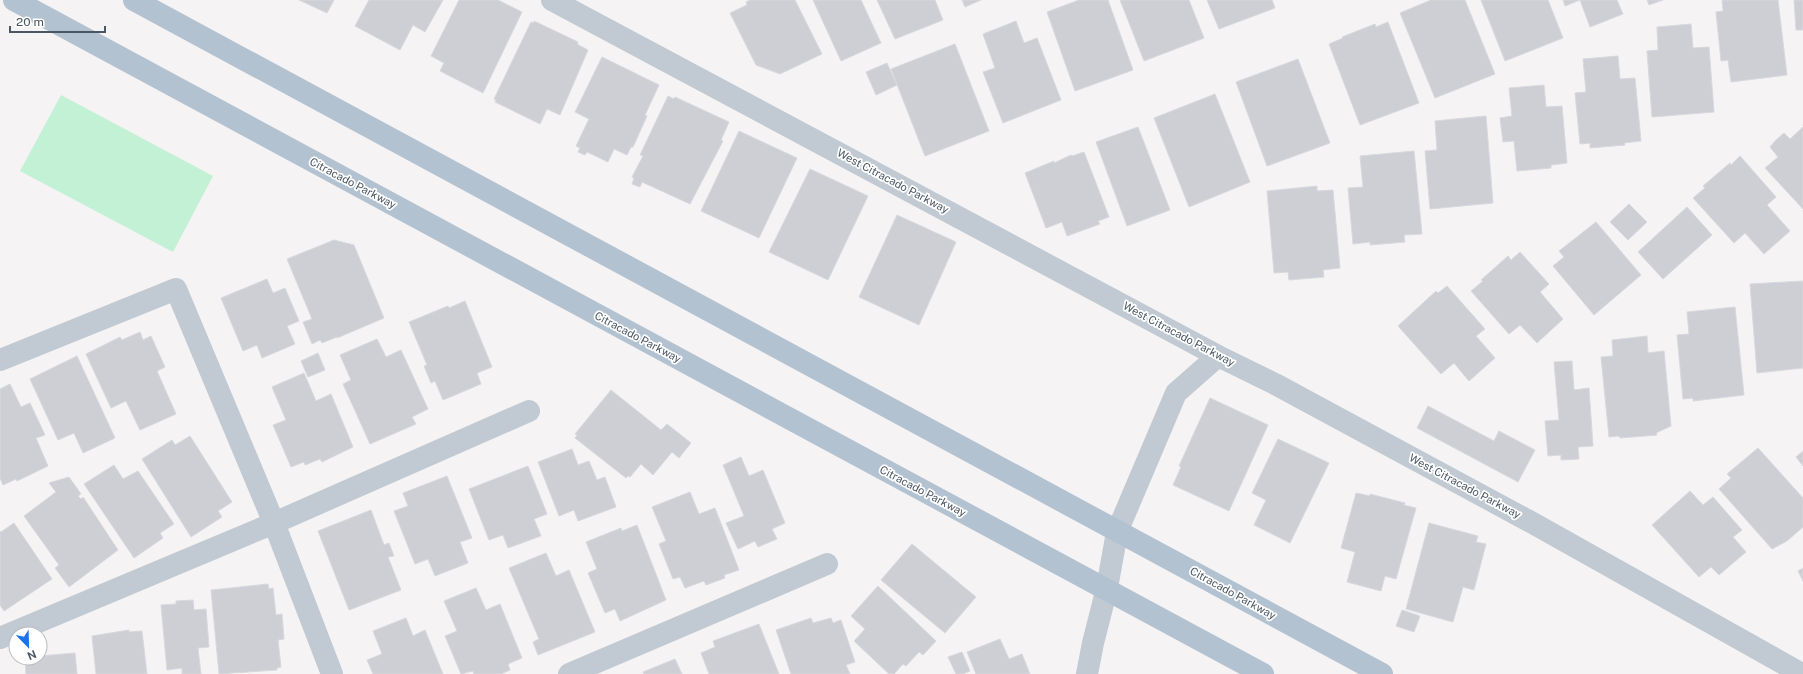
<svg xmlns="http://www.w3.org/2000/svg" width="1803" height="674" font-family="'Public Sans',sans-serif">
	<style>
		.green { fill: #c3f1d5 }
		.building { fill: #cdcfd5; stroke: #d7d9de }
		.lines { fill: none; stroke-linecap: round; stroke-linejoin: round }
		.minor { stroke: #c1cad2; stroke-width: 22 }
		.major { stroke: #b3c2d1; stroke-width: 22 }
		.labels { text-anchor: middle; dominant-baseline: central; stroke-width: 3.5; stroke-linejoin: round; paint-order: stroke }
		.street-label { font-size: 11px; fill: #4a5661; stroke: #fff }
	</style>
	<rect width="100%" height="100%" fill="#f5f3f3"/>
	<!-- green -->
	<path class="green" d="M61,95L213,176L173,252L20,171Z"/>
	<!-- building -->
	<path class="building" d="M299,0H334L327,13Z
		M369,0H443L425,32L413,25L400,50L355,26Z
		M459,0H498L522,12L483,93L440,71L444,63L431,56Z
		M750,0H795L822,54L780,74L756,65L730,13L747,5L746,2Z
		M813,0H861L881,43L841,61Z
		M877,0H935L943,20L895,39Z
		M962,0H981L965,7Z
		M1079,0H1108L1133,70L1075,91L1047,12Z
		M1120,0H1189L1204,38L1144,61Z
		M1207,0H1272L1275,8L1219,29Z
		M1431,0H1465L1495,74L1435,98L1400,13Z
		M1481,0H1548L1563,38L1505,61Z
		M1563,0H1617L1623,14L1590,27L1580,0L1565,6Z
		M1647,0H1663L1649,5Z
		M1722,0H1778L1787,75L1731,82L1728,60L1721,61L1716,12L1723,11Z
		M1794,0H1803V30H1796Z
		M534,21L578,42L577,44L588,50L560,115L547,109L540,124L495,102L496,100L494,99L531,22L534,23Z
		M1016,21L1024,43L1037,38L1061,100L1003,123L983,72L995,68L983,34Z
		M1388,22L1419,103L1360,125L1329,44L1343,38L1342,37L1375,24L1376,27Z
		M1691,24L1693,48L1709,47L1714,112L1652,117L1647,51L1658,50L1657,27Z
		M955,44L989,131L925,156L891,69Z
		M1618,56L1620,79L1635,78L1641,141L1624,143L1625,145L1590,148V143L1580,144L1575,93L1586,92L1583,59Z
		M602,57L659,85L645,115L647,116L633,147H631L627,155L614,149L608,162L587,152L585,155L578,152L580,148L576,146L589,119L575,112Z
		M1298,59L1330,143L1267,166L1236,82Z
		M887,63L897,85L876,95L866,72Z
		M1544,85L1546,107L1562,106L1567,163L1551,165V168L1517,171L1514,141L1503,142L1500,118L1512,116L1509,88Z
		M1215,94L1250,182L1189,207L1154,118Z
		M668,96L674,99L675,97L729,122L721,140L723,141L690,204L642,182L640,187L632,184L634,178L632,177L643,156L640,155Z
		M1486,116L1493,203L1430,209L1425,151L1437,150L1435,121Z
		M1138,127L1170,210L1127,226L1096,142Z
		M1803,127V209L1765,168L1778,157L1770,147L1775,141L1784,133L1790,139Z
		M739,131L797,158L759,238L701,211Z
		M1414,151L1422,234L1404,235L1405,242L1370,245V242L1353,244L1348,188L1363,187L1360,156Z
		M1084,152L1109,217L1098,221L1100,224L1067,236L1062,222L1046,228L1025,173L1054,161V163L1071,155L1072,156Z
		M1740,156L1776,197L1767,205L1790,231L1764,254L1745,233L1734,243L1693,198L1705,188L1703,186L1730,163L1731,165Z
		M810,169L868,196L828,280L769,252Z
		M1317,186V191L1333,190L1340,268L1323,270L1324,277L1289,280L1288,272L1274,273L1267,191Z
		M1629,204L1647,222L1628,240L1610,222Z
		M1687,207L1712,235L1663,279L1638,252Z
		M897,215L956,242L919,325L859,297Z
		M1596,222L1641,275L1594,315L1553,266L1564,257L1559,251Z
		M334,240L354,245L384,318L337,338V337L322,343L320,340L312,344L303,322L312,319L287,259Z
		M1520,252L1549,284L1540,292L1563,319L1537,343L1520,325L1509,334L1471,291L1483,281L1481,280L1508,256L1511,260Z
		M267,279L273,293L285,288L299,321L287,326L295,344L262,358L257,345L243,351L221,298Z
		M1803,281V368L1757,373L1750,284Z
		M1447,286L1485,329L1476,336L1495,358L1469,381L1454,363L1441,374L1398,326L1436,291L1438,293Z
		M465,301L492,367L477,373L481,384L443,400L435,381L431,383L424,366L427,365L409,322L448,306L449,308Z
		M1735,307L1744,395L1693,401V398L1683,399L1677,335L1689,334L1687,312Z
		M140,332L143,340L151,336L165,367L157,371L176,414L140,430L126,401L111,408L86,354L120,337L122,340Z
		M1647,336L1648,353L1664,351L1671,426L1656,433L1657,435L1620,438L1619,436L1609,437L1601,357L1613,356L1612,340Z
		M377,339L386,357L401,350L428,409L412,417L416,424L370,444L343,384L351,380L340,355Z
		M318,353L325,370L308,377L301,361Z
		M77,356L115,438L83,453L74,433L58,440L30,379Z
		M1572,361L1574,390L1589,388L1593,446L1578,447L1579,459L1561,460V455L1548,456L1545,421L1559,420L1554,362Z
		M304,373L316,401L331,394L353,447L322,462L320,459L305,465L304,462L291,467L273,425L286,420L272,387Z
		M10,384L21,407L30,403L45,435L36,438L48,466L17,481L16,479L3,485L0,478V389Z
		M611,390L661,430L667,424L691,443L679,458L672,452L653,475L641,464L630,477L628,476L626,478L575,438L577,435L575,434Z
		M1210,398L1268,425L1229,511L1173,485L1181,467L1179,466Z
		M1428,406L1494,441L1499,431L1535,450L1518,482L1417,428Z
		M190,436L232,502L218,511L222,517L191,537L142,459L172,440L175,445Z
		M1278,439L1329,463L1290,543L1254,525L1266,500L1252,493Z
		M1758,448L1803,498V527L1787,541L1772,549L1719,489L1731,478L1727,474Z
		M572,449L578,465L589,461L597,480L605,477L616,507L578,521L574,510L559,516L538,462Z
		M1803,451V466L1796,457Z
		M741,457L749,476L763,470L785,523L772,529L777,539L758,547L755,541L738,549L726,523L744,516L723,465Z
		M114,465L123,479L138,471L174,524L160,533L163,538L134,558L84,484Z
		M528,466L547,514L534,519L541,536L508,548L503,535L489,540L469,489Z
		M447,476L472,538L460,542L468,563L435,576L428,559L415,564L394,511L408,506L403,493Z
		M69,477L81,494L78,496L81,499L83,497L118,550L69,587L55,568L59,565L24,516L56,492L49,483Z
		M1690,491L1703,505L1713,497L1742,530L1733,537L1746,552L1719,575L1711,567L1699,577L1652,525Z
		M690,492L699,514L715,508L739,570L724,575L725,578L706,585L704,581L685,588L680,577L673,579L659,544L666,541L652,507Z
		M1356,493L1370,496V494L1405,503L1404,505L1416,508L1396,579L1385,576L1381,591L1347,582L1355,552L1341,548Z
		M371,510L384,545L389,543L394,556L388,557L401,590L349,610L318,531Z
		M14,523L52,579L4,611L0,605V531L1,532Z
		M1429,523L1478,536L1476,542L1486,544L1474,590L1463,587L1453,622L1406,609Z
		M637,525L666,600L620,621L615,609L605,613L588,573L597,569L586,542L621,528L622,531Z
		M912,544L976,597L945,633L881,580Z
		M546,553L556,576L569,570L595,632L538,655L533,642L539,639L509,568Z
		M1803,568V581L1798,571Z
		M268,584L269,589L273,588L276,615L282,614L284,639L278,640L281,667L277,668V670L219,674L211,590Z
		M878,586L936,641L923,655L919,652L906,666L903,664L894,674H889L854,641L865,629L851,616Z
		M476,588L486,610L500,604L522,658L508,664L510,670L501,674H474L473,671L461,674L445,636L457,631L444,601Z
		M193,600L194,610L206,609L209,647L198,648L201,674H182V668L167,670L161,605L176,604V601Z
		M1402,610L1420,616L1414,632L1396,626Z
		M406,618L413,636L425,630L443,674H373L367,660L382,654L373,631Z
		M811,618L813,623L831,618L833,623L841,620L855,662L846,665L850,674H791L776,630Z
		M759,624L779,674H709L701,653L715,647L713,641Z
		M129,630V632L142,631L147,674H96L92,636Z
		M1000,639L1009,659L1022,654L1030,674H975H976L967,652Z
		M962,652L970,671L963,674H956L948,657Z
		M75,653L77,674H26L25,658H40V656Z
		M675,659L682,674H644L643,672Z"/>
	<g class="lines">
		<!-- minor -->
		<path class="minor" d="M552,0L1218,356L1275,384L1529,521L1802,674
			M0,360L176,289L274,523L332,674
			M0,638L274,523L529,411
			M569,674L827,564
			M1087,674L1093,643L1107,588L1117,532L1176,393L1218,356"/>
		<!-- major -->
		<path class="major" d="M14,0L1263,674
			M134,0L1382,674"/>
	</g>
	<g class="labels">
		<!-- street labels -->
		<g class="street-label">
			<text transform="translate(893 181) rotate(28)">West Citracado Parkway</text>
			<text transform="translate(353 183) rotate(28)">Citracado Parkway</text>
			<text transform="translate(1179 334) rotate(28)">West Citracado Parkway</text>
			<text transform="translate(638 337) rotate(28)">Citracado Parkway</text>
			<text transform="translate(1465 486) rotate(28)">West Citracado Parkway</text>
			<text transform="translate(923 491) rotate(28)">Citracado Parkway</text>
			<text transform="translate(1233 593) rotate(29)">Citracado Parkway</text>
		</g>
	</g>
	<!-- north arrow -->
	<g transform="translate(28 646) rotate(157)"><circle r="19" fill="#ffffff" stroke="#b7bbc0"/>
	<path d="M0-3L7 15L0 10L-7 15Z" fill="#1a73e8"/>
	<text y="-6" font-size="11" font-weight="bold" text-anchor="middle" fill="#4a5661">N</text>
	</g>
	<!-- scale -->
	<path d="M10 26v6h95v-6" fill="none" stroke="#4a5661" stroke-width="2"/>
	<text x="16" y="26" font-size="12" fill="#4a5661" stroke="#ffffff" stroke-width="3" paint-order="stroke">20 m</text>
</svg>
